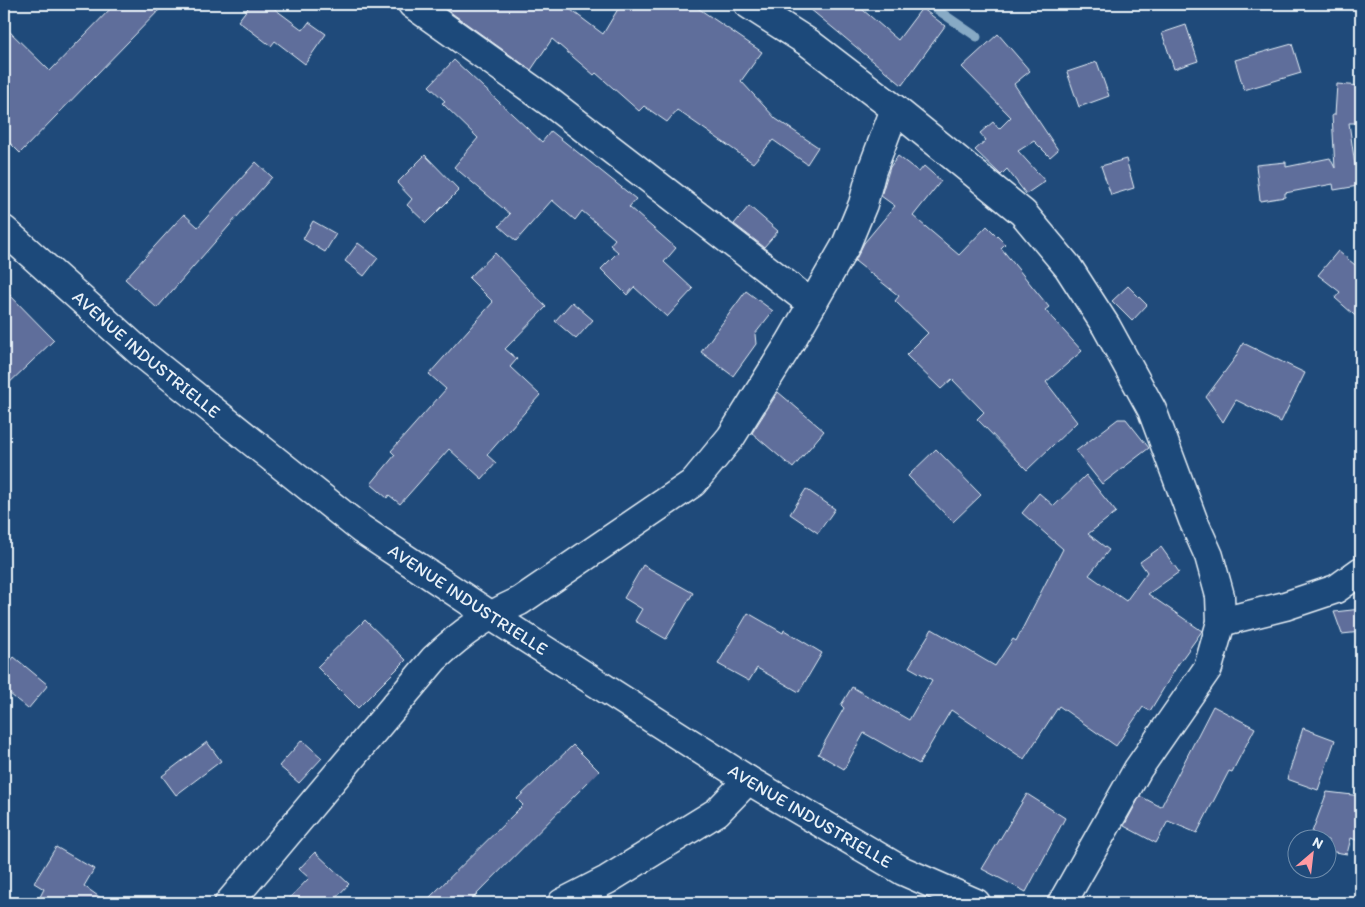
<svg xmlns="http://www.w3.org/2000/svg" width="1365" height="907" font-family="Itim,sans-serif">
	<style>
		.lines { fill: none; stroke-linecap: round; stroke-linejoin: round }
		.stream { stroke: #87aac5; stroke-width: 9 }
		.building { fill: #5f6e9b; stroke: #e8f1f8 }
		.minor-casing { stroke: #e8f1f8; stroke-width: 31 }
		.minor { stroke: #1f4a7a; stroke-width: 28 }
		.labels { text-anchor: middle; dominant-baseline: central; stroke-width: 4.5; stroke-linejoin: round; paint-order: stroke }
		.street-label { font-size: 18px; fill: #e8f1f8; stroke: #1f4a7a }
	</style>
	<rect width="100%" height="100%" fill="#1f4a7a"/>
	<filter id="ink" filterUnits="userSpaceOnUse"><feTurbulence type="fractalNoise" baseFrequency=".02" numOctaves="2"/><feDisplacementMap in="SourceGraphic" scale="10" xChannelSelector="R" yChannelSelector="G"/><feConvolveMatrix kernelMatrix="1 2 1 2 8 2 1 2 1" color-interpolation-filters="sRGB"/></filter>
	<g filter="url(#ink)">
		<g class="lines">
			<!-- stream -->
			<path class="stream" d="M929,4L977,37"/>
		</g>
		<!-- building -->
		<path class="building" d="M115,4H165L20,153L4,137V26L50,71Z
			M251,4H268L303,30L309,22L326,34L305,64L275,41L271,46L238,21Z
			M439,4H563L603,34L621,4H692L762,52L741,81L776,119L818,147L807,164L773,140L753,163L677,110L667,122L644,106L639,111L596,73L594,75L552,39L531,70Z
			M804,4H856L898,40L922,8L945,26L902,85Z
			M1186,25L1198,61L1174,69L1162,33Z
			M998,34L1030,71L1014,84L1058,150L1050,157L1034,141L1018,151L1045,181L1026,194L1007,169L1001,175L975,150L986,140L980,133L993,122L999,129L1011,117L962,67Z
			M1292,44L1301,73L1244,90L1235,60Z
			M454,60L542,142L551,131L636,199L629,207L676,248L664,262L693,289L667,317L634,287L627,295L601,269L618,252L610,245L615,239L582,211L575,220L552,200L516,241L499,226L510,214L454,167L478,138L442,103L445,101L429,86Z
			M1097,62L1109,96L1079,107L1067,72Z
			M1337,84L1361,86V123H1349L1358,186L1334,190L1333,184L1285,193V197L1260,201L1256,165L1286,162V167L1330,158L1335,168L1332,115H1335Z
			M425,155L459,190L426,223L407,205L412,199L397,183Z
			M898,156L919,172L924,166L941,181L913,216L959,255L987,226L1005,244L1001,248L1049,307L1045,310L1082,351L1046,382L1077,422L1027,470L977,419L984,412L952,379L941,389L906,355L928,333L895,301L899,296L855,261L864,243L895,206L881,196L890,167Z
			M1126,159L1134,188L1111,195L1101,166Z
			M256,162L272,177L157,308L125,279L184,214L198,227Z
			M749,206L778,231L764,247L734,224Z
			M313,221L336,234L325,252L303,239Z
			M358,243L378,258L364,276L345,261Z
			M1338,251L1360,269L1361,267V321L1335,298L1340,292L1318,275Z
			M495,253L546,307L505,349L517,359L510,367L540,395L487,455L496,463L482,479L449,449L400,504L389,495L387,498L371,484L395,455L391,451L446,389L429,374L493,302L469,278Z
			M1128,286L1147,305L1132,321L1112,301Z
			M4,289L54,340L4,388Z
			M746,291L773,311L755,334L756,344L733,376L701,352Z
			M572,302L593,320L576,339L555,321Z
			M1243,343L1305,373L1281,422L1236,400L1223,422L1206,397L1235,358Z
			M778,392L824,431L793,468L752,433Z
			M1118,419H1126L1149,448L1102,484L1076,451Z
			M936,449L981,495L953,522L908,476Z
			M1086,475L1116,512L1088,534L1109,550L1089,575L1126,601L1147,572L1140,562L1161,547L1179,572L1148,594L1202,631L1179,663L1150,711L1143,707L1116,746L1059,706L1024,759L951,710L919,764L864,733L844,769L818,754L844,708L841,705L852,687L909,720L932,680L909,667L932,629L995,666L1013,639L1016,641L1063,549L1022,513L1039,493L1054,506Z
			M806,489L835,509L818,533L790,514Z
			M643,565L693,593L666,639L635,621L642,609L624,598Z
			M1361,609V632L1342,634L1334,612Z
			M748,613L783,633L784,630L822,653L799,692L757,668L749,681L718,664Z
			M365,620L406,660L358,708L317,667Z
			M14,657L48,685L28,709L4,689V669Z
			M1213,706L1255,728L1232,772L1229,771L1197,833L1168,821L1156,843L1124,826L1140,796L1161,807Z
			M1303,728L1335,740L1318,790L1287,779Z
			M302,740L322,758L299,783L279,766Z
			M207,742L221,761L176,795L162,776Z
			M573,745L599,771L468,903H424L523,805L517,799Z
			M1327,792L1361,796V842L1351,838L1347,854L1328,851V840H1309Z
			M1027,794L1065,818L1026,892L982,869Z
			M56,847L94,869L84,886L108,903H37L44,889L34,883Z
			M315,852L349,884L331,903H285L309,878L299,869Z"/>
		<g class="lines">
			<!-- minor casing -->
			<g class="minor-casing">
				<g id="minor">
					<path d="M412,4L551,103L812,304"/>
					<path d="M748,4L809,43L895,109L1023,213L1068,267L1106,326L1152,410L1193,520L1209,556L1220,596L1221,622L1208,668L1138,769L1062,903"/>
					<path id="s1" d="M4,230L140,352L361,529L490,615L748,780L903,871L976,903"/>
					<path d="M1221,622L1285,606L1336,589L1361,571"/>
					<path d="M229,903L434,659C464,631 483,618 520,601L693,483L731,437L791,341L846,245L863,204L872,170L895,109"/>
					<path d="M562,903L607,880L717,812L748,780"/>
				</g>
			</g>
			<!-- minor -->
			<use href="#minor" class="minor"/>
		</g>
	</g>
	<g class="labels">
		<!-- street labels -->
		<g class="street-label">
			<text stroke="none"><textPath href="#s1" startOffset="189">AVENUE INDUSTRIELLE</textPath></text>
			<text stroke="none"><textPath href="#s1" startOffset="594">AVENUE INDUSTRIELLE</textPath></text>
			<text stroke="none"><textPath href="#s1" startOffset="999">AVENUE INDUSTRIELLE</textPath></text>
		</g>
	</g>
	<!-- margin -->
	<rect width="1365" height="907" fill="none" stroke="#1f4a7a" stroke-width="20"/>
	<rect x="10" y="10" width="1345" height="887" fill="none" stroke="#e8f1f8" stroke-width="2" filter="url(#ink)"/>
	<!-- north arrow -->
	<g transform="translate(1312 854) rotate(28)"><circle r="24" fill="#1f4a7a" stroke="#6f8dac"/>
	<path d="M0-4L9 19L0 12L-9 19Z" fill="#ff9aa2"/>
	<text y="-8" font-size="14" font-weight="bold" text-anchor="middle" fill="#e8f1f8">N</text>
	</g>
</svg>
